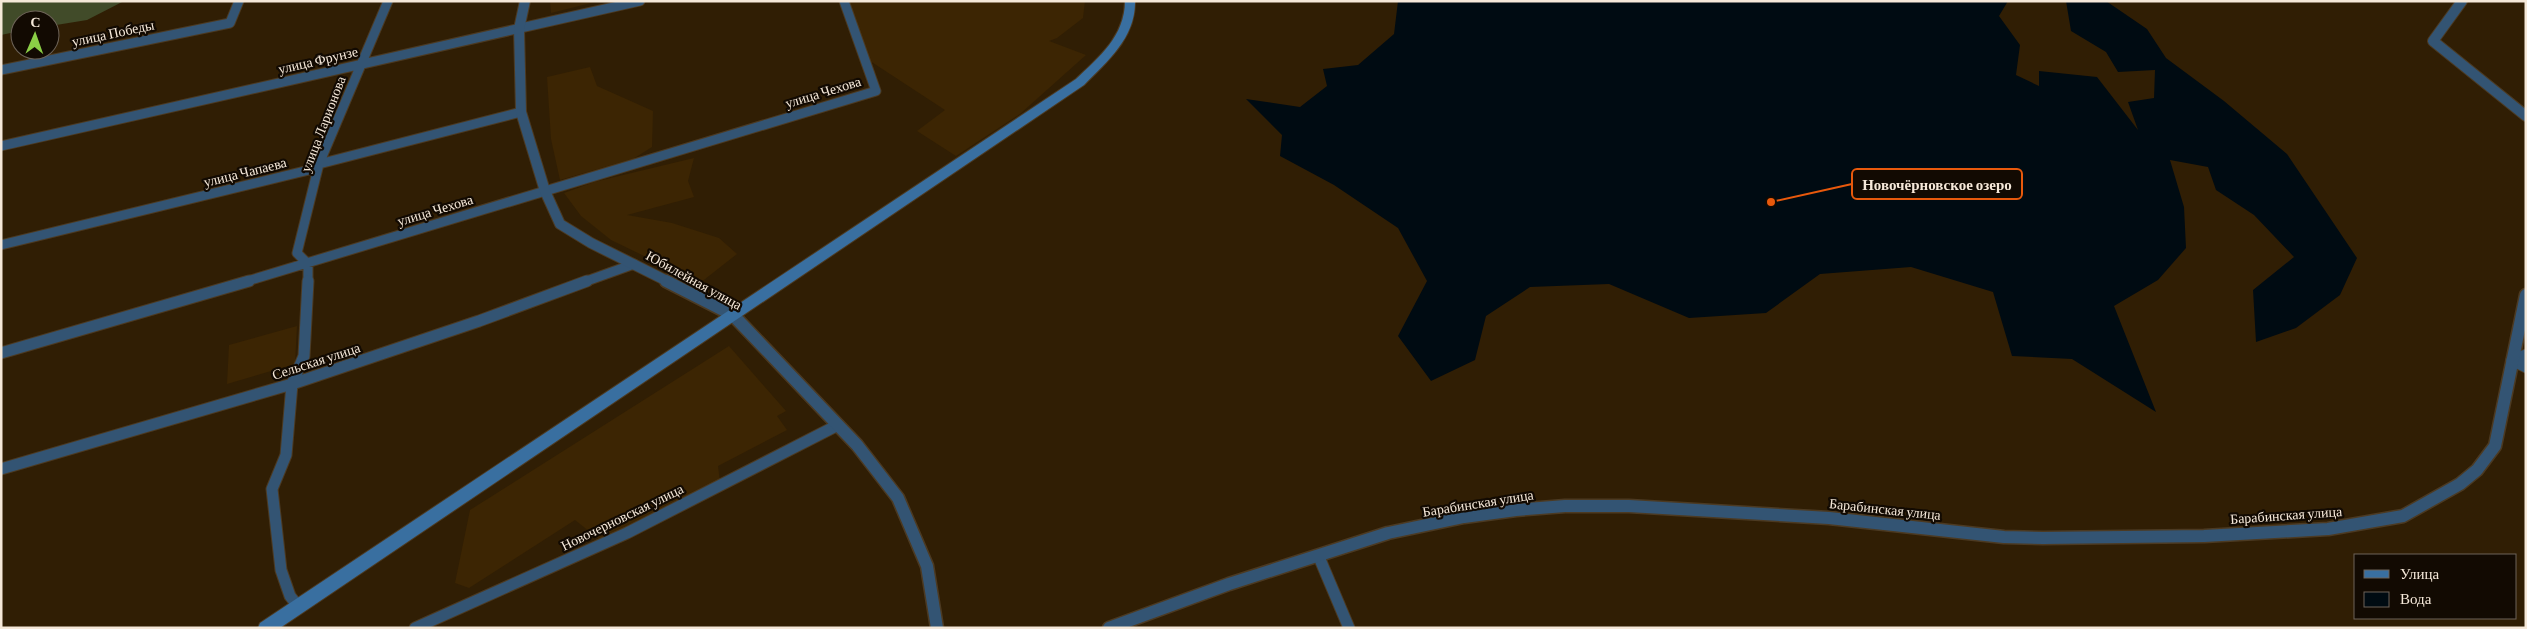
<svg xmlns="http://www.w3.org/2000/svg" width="2527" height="629" font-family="'Crimson Pro',serif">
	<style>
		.built { fill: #3c2503 }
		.green { fill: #414b29 }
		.water { fill: #000b12 }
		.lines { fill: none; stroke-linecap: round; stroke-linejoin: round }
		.minor-far1-casing { stroke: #4c3a22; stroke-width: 11 }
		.minor-casing { stroke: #4c3a22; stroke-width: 13 }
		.tertiary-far1-casing { stroke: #4c3a22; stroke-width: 12 }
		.tertiary-casing { stroke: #4c3a22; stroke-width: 15 }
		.secondary-casing { stroke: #4c3a22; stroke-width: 2 }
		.minor-far1 { stroke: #335473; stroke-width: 9 }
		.minor { stroke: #335473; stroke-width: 11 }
		.tertiary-far1 { stroke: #335473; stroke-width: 10 }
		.tertiary { stroke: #335473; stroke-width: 12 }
		.secondary { fill: #396fa0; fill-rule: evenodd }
		.labels { text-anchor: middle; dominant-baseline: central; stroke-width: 4.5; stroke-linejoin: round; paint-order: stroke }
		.street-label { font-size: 14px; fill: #f5e8d9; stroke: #120a02 }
		.leader { fill: none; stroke: #e8590c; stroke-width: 2 }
		.callout-dot { fill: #e8590c; stroke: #120a02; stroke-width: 2 }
		.callout { fill: #120a02; stroke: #e8590c; stroke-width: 2 }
		.callout-label { font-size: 15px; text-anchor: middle; font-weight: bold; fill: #f5e8d9 }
	</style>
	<rect width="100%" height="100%" fill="#301e04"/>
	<!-- built -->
	<path class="built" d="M550,1H599L551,13Z
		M847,1H1085L1083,18L1057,38L1049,41L1086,55L1020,114L956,156L917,131L945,110L864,57Z
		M590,67L597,86L653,111L652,147L633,159L560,180L551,139L547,77Z
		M694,158L688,181L694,197L627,215L672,223L719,238L737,254L700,283L611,240L581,216L564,193L594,182Z
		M297,326L295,364L227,384L229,345Z
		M729,346L786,411L777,416L787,430L718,466L720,482L600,540L575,520L469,588L455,583L470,510Z"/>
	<!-- green -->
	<path class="green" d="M1,1H124L87,20L50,26V20H20V31L1,35Z"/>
	<!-- water -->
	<path class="water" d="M1398,1H2008L1999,16L2020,45L2016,75L2039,86V71L2097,77L2138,130L2128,102L2154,98L2155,70L2118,72L2106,52L2071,31L2066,1H2106L2147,29L2166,58L2224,101L2287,154L2357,258L2340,295L2296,328L2256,342L2253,290L2294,257L2254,215L2216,190L2208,167L2170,160L2184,207L2186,248L2158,280L2114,306L2156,412L2072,359L2012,356L1993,292L1911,267L1820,274L1766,313L1689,318L1609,284L1530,287L1486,316L1475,360L1431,381L1398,336L1427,281L1398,228L1334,185L1280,156L1282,135L1246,99L1300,107L1327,86L1323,69L1358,65L1394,34Z"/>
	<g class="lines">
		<!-- minor-far1 casing -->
		<g class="minor-far1-casing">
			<path id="minor-far1" d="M1,70L230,23L239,1
				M1,146L640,1
				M1,245L309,170L319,164L521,112
				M244,282L876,91L844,1
				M308,282V264L297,253L319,164L388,1
				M584,282L634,264"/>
		</g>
		<!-- minor casing -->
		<g class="minor-casing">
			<path id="minor" d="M1,353L249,281
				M2526,355L2512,360L2526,367
				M1,469L292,384L479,321L587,281
				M1319,557L1349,628
				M298,606L290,596L281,570L272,489L286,455L292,384L304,356L308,281
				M415,628L627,533L838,425"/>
		</g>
		<!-- tertiary-far1 casing -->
		<g class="tertiary-far1-casing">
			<path id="tertiary-far1" d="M525,1L519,29L521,112L545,191L560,224L591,243L669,282
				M2462,1L2433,41L2526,116"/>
		</g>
		<!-- tertiary casing -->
		<g class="tertiary-casing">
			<path id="tertiary" d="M666,281L733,315L857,445L898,498L927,566L937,628
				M1109,628L1229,584L1388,533L1464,517L1516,510L1565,506H1629L1829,518L2004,537L2043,538L2204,536L2328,529L2403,516L2460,484L2477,470L2495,446L2526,295"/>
		</g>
		<!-- secondary casing -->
		<g class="secondary-casing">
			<path id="secondary" d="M1125,1H1135C1136,37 1108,61 1084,85L280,628H258L260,623L1076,79C1099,57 1125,36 1125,1Z"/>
		</g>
		<!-- minor-far1 -->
		<use href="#minor-far1" class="minor-far1"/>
		<!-- minor -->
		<use href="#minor" class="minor"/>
		<!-- tertiary-far1 -->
		<use href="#tertiary-far1" class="tertiary-far1"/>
		<!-- tertiary -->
		<use href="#tertiary" class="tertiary"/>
		<!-- secondary -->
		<use href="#secondary" class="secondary"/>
	</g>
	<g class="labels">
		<!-- street labels -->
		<g class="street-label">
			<text transform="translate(113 33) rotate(-12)">улица Победы</text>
			<text transform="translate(318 60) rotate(-13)">улица Фрунзе</text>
			<text transform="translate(823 92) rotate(-17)">улица Чехова</text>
			<text transform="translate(323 124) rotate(-69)">улица Ларионова</text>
			<text transform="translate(245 172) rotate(-14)">улица Чапаева</text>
			<text transform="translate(435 210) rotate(-17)">улица Чехова</text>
			<text transform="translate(694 280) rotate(29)">Юбилейная улица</text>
			<text transform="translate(316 361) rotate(-18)">Сельская улица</text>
			<text transform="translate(1478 503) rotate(-9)">Барабинская улица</text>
			<text transform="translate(1885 509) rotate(6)">Барабинская улица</text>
			<text transform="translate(2286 515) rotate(-4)">Барабинская улица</text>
			<text transform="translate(622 517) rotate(-26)">Новочерновская улица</text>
		</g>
	</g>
	<!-- callouts -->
	<path class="leader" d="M1771 202L1852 184"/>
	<circle class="callout-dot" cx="1771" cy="202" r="5"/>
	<rect class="callout" x="1852" y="169" width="170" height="30" rx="5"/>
	<g class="callout-label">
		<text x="1937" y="190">Новочёрновское озеро</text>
	</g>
	<!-- border -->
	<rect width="2527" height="629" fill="none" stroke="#f5e8d9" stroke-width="5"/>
	<!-- legend -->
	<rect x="2354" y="554" width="162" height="65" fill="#120a02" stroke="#6d6358"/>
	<rect x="2364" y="570" width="25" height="8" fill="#396fa0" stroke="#6d6358"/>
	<text x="2400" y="579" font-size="15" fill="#f5e8d9">Улица</text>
	<rect x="2364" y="592" width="25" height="15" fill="#000b12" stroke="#6d6358"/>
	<text x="2400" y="604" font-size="15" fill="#f5e8d9">Вода</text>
	<!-- north arrow -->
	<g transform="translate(35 35) rotate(2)"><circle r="24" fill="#120a02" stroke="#6d6358"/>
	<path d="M0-4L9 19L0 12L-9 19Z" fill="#8bce46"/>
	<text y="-8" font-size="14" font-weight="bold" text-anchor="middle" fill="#f5e8d9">С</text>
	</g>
</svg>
